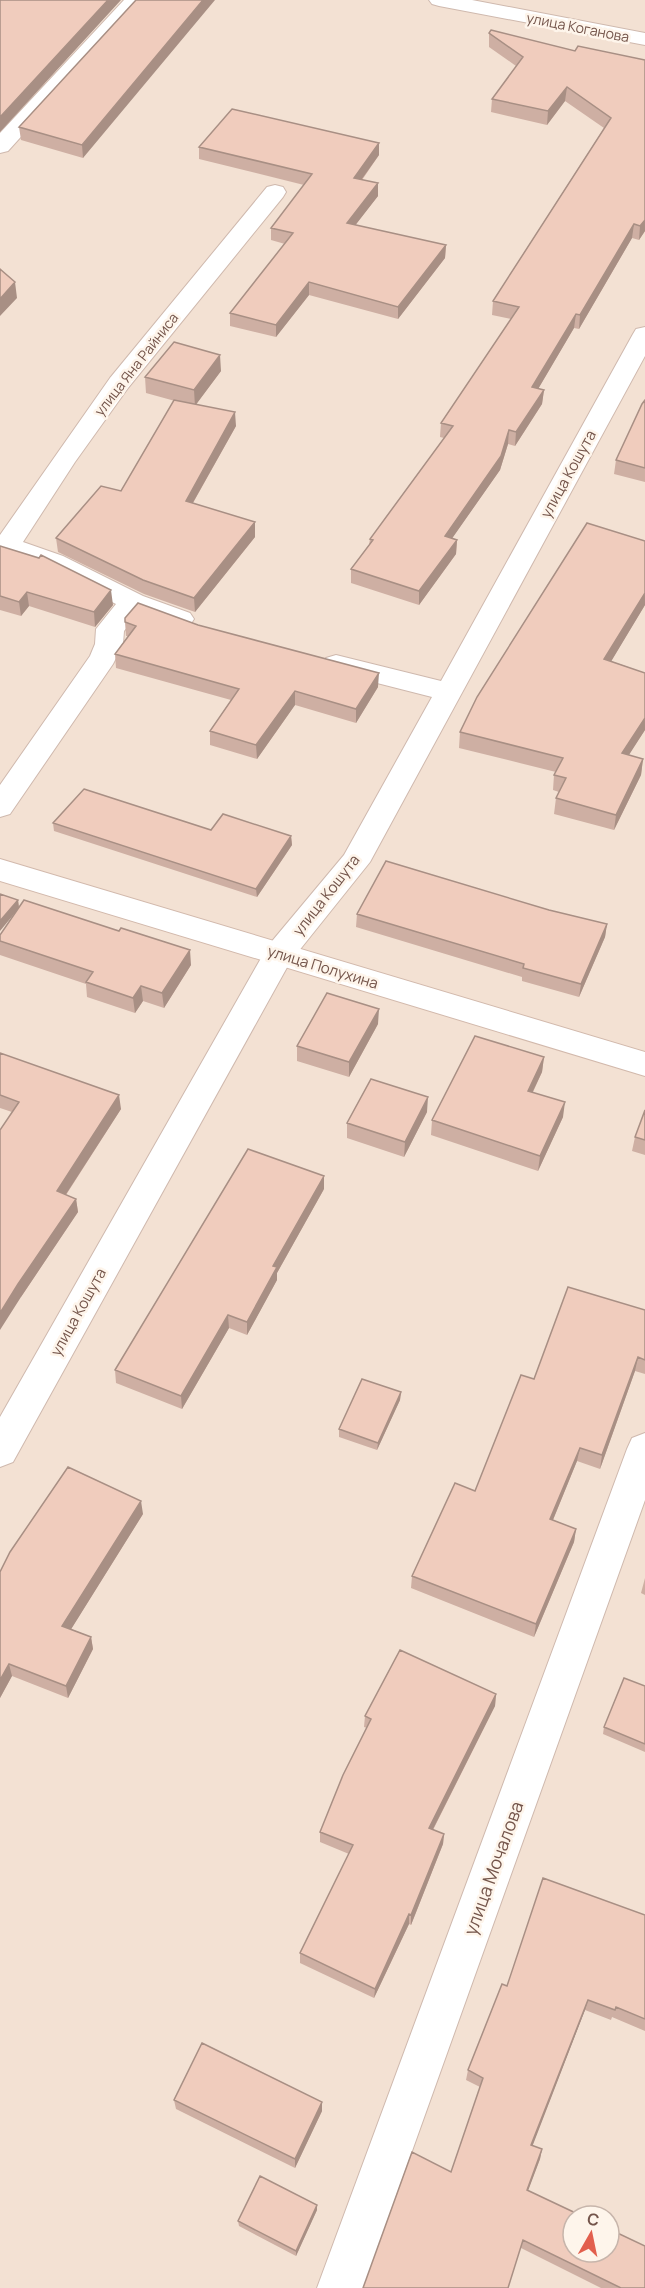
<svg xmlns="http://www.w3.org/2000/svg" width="645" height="2288" font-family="Manrope,sans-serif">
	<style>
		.residential { fill: #f3e1d3; fill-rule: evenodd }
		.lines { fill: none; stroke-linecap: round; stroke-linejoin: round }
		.street-casing { stroke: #cfb9ae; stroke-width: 2 }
		.secondary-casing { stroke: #d2b9ac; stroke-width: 2 }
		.street { fill: #fff; fill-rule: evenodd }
		.secondary { fill: #fff; fill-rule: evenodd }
		.wall { fill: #ceafa3 }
		.shaded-wall { fill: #a88f84 }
		.building { fill: #f0ccbd; stroke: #a88f84; stroke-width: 1.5 }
		.labels { text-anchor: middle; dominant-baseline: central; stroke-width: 5; stroke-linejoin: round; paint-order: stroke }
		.far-street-label { font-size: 14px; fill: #74554b; stroke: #fef5eb }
		.street-label { font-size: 15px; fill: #74554b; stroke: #fef5eb }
		.near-street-label { font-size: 18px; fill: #74554b; stroke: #fef5eb }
	</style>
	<rect width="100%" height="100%" fill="#fcf0e5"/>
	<!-- residential -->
	<path class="residential" d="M0,0H645V2288H0ZM573,2216H609V2252H573Z"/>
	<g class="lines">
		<!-- street casing -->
		<g class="street-casing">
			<path id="street" d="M124,0H145L8,151L0,153V133Z
				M429,0H472L645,33V45L439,6L432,4Z
				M275,185L283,187L286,192L283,197L128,388L75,462L23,542L63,556L143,596L190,613L194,619L190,625L180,628L138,614L124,631L123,644L113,664L10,814L0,817V785L90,656L95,644L96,629L116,604L45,568L0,552V535L110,378L267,187Z
				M645,327V356L370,862L290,962L13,1462L0,1467V1417L268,946L344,855L432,697L326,670L322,664L326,658L336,655L441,681L633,334L636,329Z
				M645,1433V1500L363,2288H317L627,1449L632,1438Z"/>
		</g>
		<!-- secondary casing -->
		<g class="secondary-casing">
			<path id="secondary" d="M0,859L645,1052V1076L0,881Z"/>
		</g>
		<!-- street -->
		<use href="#street" class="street"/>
		<!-- secondary -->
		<use href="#secondary" class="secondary"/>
	</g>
	<!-- wall -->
	<path class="wall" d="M136,0L83,158L21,140L19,127Z
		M489,33L575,51L645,60V231L639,240L632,238L579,329L574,328L538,389L544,390L542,404L515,446L508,444L500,470L452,538L457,540L456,554L419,605L351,583V569L369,545L370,539L444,438L440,437L441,423L511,319L492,315L493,301L604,128L565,101L547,125L491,112L492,99L516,66L489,47Z
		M379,143V155L362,180L378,196L355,225L446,245L445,258L398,319L309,295L276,337L230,326V313L285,244L271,240V228L304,185L199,159V147Z
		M221,371L196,404L236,426L193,503L255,537L195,612L144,594L58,552L56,538L121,491L175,401L146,393L145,377Z
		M645,400V482L614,474L616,460Z
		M645,541V605L611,661L645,673V730L628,755L643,759L641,775L614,830L554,814L556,798L559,792L553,790L554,775L556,772L459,748L460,732Z
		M0,546L113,605L95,627L29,606L21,616L0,610Z
		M125,622L198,625L378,687L356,723L295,705L257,759L210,745V731L231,700L116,668L115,654L128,636H126Z
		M53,823L291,836L292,845L257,897L54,831Z
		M18,900L19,908L191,965L164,1008L143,1001L135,1013L87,997L86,984L0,955V941L16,912Z
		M549,910L607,924L605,937L579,997L522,981V977L356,927L357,914Z
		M378,1024L349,1077L297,1061V1046Z
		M0,1053L121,1109L66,1195L76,1199L78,1212L21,1297L12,1112L0,1108Z
		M544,1057L542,1072L533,1092L563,1117L538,1171L431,1135L432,1120Z
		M645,1110V1155L632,1151L635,1137Z
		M427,1112L404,1157L347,1138V1123Z
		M324,1189L277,1273V1280L247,1335L229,1328L182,1409L116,1383L115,1370Z
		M645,1310V1374L635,1371L600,1469L577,1461L553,1520L576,1529L574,1542L534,1637L411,1588L412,1576L475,1491L534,1379Z
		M401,1392L400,1400L377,1450L339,1437V1429Z
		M143,1514L71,1629L91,1637L93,1649L68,1698L12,1676L0,1698V1572Z
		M645,1578V1595L641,1593Z
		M645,1686V1752L603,1734L604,1727Z
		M496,1694L495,1706L433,1830L444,1834L443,1844L411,1925L409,1924L374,1998L300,1963V1953L349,1854L320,1842V1832L367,1728L364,1727L365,1716Z
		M645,1915V2031L612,2017L611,2020L585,2010L532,2146L542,2149L540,2159L528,2190L645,2288H601L521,2248L451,2172L480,2087L466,2080L468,2070L507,1986Z
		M174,2100L322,2111L295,2168L176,2109Z
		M317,2205V2210L296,2256L239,2226L238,2221Z"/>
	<!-- shaded-wall -->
	<path class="shaded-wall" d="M108,0H121L0,132V117Z
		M203,0H215L83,158L82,145Z
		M567,87L565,101L547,125L548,111Z
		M379,143V155L354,190V178Z
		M378,183V196L347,236V223Z
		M645,220V231L639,240L640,226Z
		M634,224L632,238L579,329L580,315Z
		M446,245L445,258L398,319V307Z
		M15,282L17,298L0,316V299Z
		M309,282V295L276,337V325Z
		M576,314L574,328L531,401L532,387Z
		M220,355L221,371L195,406L194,390Z
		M544,390L542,404L515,446L516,432Z
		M235,412L236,426L186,515V501Z
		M509,430L508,444L500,470L444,550L445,536Z
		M255,522V537L195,612L194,598Z
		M457,540L456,554L419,605V591Z
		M111,590L113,605L95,627L94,612Z
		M27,592L29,606L21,616L19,602Z
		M645,593V605L603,675L604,659Z
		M379,673L378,687L356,723V709Z
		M295,691V705L257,759L256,745Z
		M645,718V730L620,769L622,753Z
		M643,759L641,775L614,830L616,815Z
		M291,836L292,845L257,897L256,889Z
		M18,900L19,908L0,931V921Z
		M607,924L605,937L579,997L581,984Z
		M190,950L191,965L164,1008L162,993Z
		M141,986L143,1001L135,1013L133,998Z
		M379,1009L378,1024L349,1077V1062Z
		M544,1057L542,1072L526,1106L528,1091Z
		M119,1095L121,1109L59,1205L57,1191Z
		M428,1097L427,1112L404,1157L405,1142Z
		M565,1102L563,1117L538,1171L540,1156Z
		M324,1176V1189L277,1273V1280L247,1335V1322L273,1266Z
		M76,1199L78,1212L21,1297L0,1330V1313L18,1284Z
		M228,1315L229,1328L182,1409L181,1396Z
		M638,1357L635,1371L600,1469L602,1455Z
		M401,1392L400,1400L377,1450L378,1443Z
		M580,1448L577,1461L548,1532L550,1519Z
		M141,1501L143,1514L65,1639L62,1626Z
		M576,1529L574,1542L534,1637L536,1624Z
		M91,1637L93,1649L68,1698L66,1686Z
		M9,1664L12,1676L0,1698V1680Z
		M496,1694L495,1706L428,1839L429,1828Z
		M444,1834L443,1844L411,1925V1915Z
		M409,1914V1924L374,1998L375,1989Z
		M588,2000L585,2010L529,2155L531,2145Z
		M322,2102V2111L295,2168V2159Z
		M542,2149L540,2159L525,2199L527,2190Z
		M317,2205V2210L296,2256V2251Z"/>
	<!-- building -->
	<path class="building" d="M0,0H108L0,117Z
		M136,0H203L82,145L19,127Z
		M491,30L575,51L578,46L645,60V220L640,226L634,224L580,315L576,314L532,387L544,390L516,432L509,430L501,456L445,536L457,540L419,591L351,569L373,540L370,539L453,426L441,423L519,307L493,301L611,118L567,87L548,111L492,99L523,57L489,33Z
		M232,109L379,143L354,178L378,183L347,223L446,245L398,307L309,282L276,325L230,313L293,233L271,228L312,174L199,147Z
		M0,269L15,282L0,299Z
		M174,342L220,355L194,390L145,377Z
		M174,400L235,412L186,501L255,522L194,598L143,580L56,538L101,486L121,491Z
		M645,400V468L616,460L642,404Z
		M587,523L645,541V593L604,659L645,673V718L622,753L643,759L616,815L556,798L566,778L554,775L563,758L460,732L477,697Z
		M0,546L39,558L41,555L111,590L94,612L27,592L19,602L0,596Z
		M138,603L198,625L379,673L356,709L295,691L256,745L210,731L239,689L115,654L136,626L125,622V618Z
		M84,789L211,830L223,814L291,836L256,889L53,823Z
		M386,861L549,910L607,924L581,984L523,968L524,964L357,914Z
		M0,894L18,900L0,921Z
		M24,900L119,931L121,928L190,950L162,993L141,986L133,998L86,982L93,972L0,941V935Z
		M327,993L379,1009L349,1062L297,1046Z
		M475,1036L544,1057L528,1091L565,1102L540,1156L432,1120Z
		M0,1053L119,1095L57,1191L76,1199L18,1284L0,1313V1130L19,1102L0,1095Z
		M371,1079L428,1097L405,1142L347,1123Z
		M645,1110V1140L635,1137Z
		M248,1149L324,1176L273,1266L277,1267L247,1322L228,1315L181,1396L115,1370Z
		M568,1287L645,1310V1360L638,1357L602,1455L580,1448L550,1519L576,1529L536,1624L412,1576L455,1483L475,1491L521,1375L534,1379Z
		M362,1379L401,1392L378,1443L339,1429Z
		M68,1467L141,1501L62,1626L91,1637L66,1686L9,1664L0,1680V1572L10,1552Z
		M400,1650L496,1694L429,1828L444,1834L411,1915L409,1914L375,1989L300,1953L353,1845L320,1832L343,1775L371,1719L365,1716Z
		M624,1678L645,1686V1744L604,1727Z
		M543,1878L645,1915V2019L616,2007L615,2010L588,2000L531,2145L542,2149L527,2190L582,2216H573V2252H609V2229L645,2246V2288H621L523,2240L508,2288H363L412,2152L451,2172L483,2078L468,2070L502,1984L507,1986Z
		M202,2043L322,2102L295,2159L174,2100Z
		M260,2176L317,2205L296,2251L238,2221Z"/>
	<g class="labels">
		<!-- far-street labels -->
		<g class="far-street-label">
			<text transform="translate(578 27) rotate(11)">улица Коганова</text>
			<text transform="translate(136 364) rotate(-52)">улица Яна Райниса</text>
		</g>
		<!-- street labels -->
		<g class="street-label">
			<text transform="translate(568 474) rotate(-61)">улица Кошута</text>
			<text transform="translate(326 895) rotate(-52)">улица Кошута</text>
			<text transform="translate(323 967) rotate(17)">улица Полухина</text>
			<text transform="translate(78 1312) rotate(-61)">улица Кошута</text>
		</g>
		<!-- near-street labels -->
		<g class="near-street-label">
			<text transform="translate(493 1868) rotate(-70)">улица Мочалова</text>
		</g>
	</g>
	<!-- north arrow -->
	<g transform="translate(591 2234) rotate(9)"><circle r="28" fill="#fef5eb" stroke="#c7b5ab" stroke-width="1.5"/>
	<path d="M0-4.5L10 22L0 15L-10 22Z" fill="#e25f4d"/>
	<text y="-9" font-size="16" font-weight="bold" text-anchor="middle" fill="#74554b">С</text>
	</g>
</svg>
